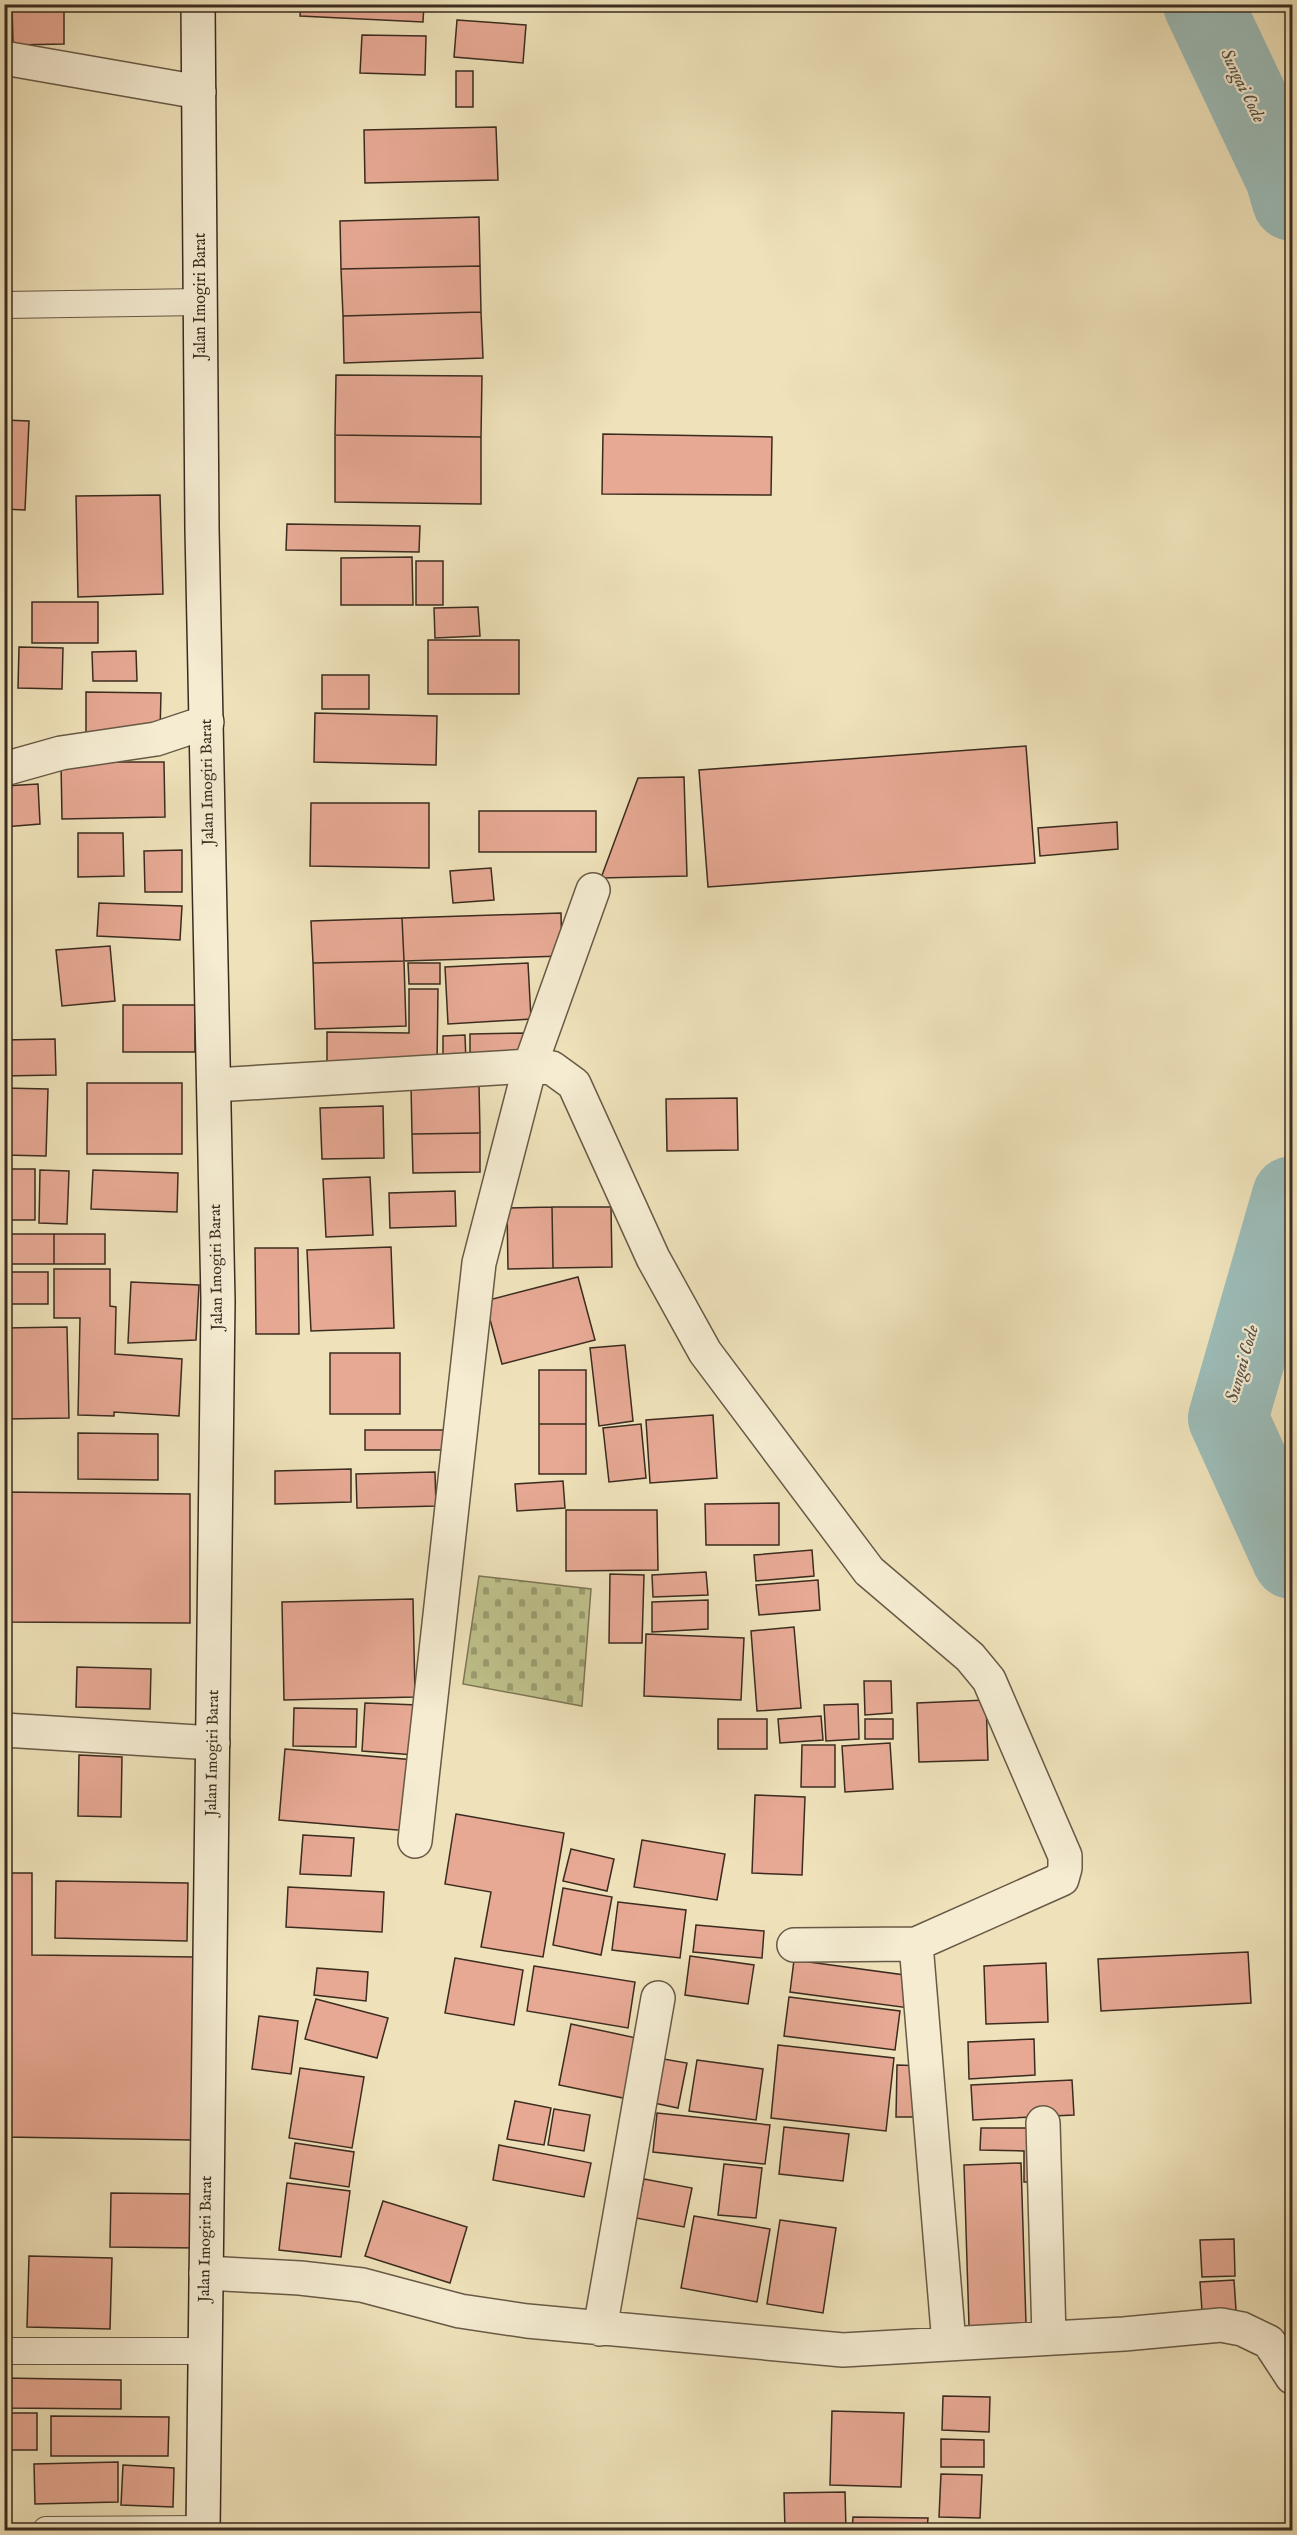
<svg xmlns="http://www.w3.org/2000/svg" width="1297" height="2535" font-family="'IM FELL English',serif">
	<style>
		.cemetery { fill: url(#cemetery-stones); stroke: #7d7756; stroke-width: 1.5 }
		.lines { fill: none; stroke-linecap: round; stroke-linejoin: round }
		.river { stroke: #9cbcb8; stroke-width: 80 }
		.building { fill: #e7a994; stroke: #3b2c1f; stroke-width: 1.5 }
		.service-casing { stroke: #685a46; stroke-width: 28 }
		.minor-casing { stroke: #685a46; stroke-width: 36 }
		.secondary-casing { stroke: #3b2c1f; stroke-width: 36 }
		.service { stroke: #f5ecd2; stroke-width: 26 }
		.minor { stroke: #f5ecd2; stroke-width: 33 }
		.secondary { stroke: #f5ecd2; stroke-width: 33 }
		.labels { text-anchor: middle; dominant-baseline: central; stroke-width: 4.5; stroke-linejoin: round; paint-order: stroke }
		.street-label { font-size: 16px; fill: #3b2c1f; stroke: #f5ecd2 }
		.water-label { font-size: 18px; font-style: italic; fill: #535045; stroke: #f5ecd2 }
	</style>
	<defs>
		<pattern id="cemetery-stones" width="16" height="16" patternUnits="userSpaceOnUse" patternTransform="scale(1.5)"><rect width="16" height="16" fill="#bfc28c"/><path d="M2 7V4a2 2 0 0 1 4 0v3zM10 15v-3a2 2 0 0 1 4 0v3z" fill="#9c9e72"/></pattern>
	</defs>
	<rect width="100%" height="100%" fill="#efe2ba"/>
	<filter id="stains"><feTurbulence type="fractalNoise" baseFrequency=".00333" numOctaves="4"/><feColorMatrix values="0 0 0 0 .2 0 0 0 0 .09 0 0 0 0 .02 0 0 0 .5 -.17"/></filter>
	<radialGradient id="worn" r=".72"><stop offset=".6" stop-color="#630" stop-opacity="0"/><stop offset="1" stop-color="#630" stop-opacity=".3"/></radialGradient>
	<!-- cemetery -->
	<path class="cemetery" d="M479,1576L591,1589L582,1706L463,1684Z"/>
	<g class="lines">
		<!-- river -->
		<path class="river" d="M1203,4L1285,177L1292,201
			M1292,1196L1228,1418L1292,1559"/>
	</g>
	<!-- building -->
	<path class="building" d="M301,4H424L423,22L300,16Z
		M12,6H64V44L13,45Z
		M4,8H9L10,41L4,42Z
		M457,20L526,25L523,63L454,57Z
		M362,35L426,36L425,75L360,73Z
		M456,71H473V107H456Z
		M496,127L498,180L365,183L364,130Z
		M479,217L480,266L341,269L340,221Z
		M480,266L481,312L343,316L341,269Z
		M481,312L483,358L344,363L343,316Z
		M336,375L482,376L481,437L335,435Z
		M4,420L29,421L25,510L4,509Z
		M603,434L772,437L771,495L602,494Z
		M335,435L481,437V504L335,502Z
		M160,495L163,594L78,597L76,496Z
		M287,524L420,526L419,552L286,550Z
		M412,557L413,605H341V558Z
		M416,561H443V605H416Z
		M32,602H98V643H32Z
		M478,607L480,636L435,638L434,608Z
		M428,640H519V694H428Z
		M19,647L63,648L62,689L18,688Z
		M136,651L137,681H93L92,652Z
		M322,675H369V709H322Z
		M86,692L161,693L160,732H86Z
		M315,713L437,716L436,765L314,762Z
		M1026,746L1035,863L708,887L699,770Z
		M61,762H164L165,817L62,819Z
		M684,777L687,876L601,878L638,778Z
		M38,784L40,824L4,827V786Z
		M311,803H429V868L310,866Z
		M479,811H596V852H479Z
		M1117,822L1118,849L1040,856L1038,828Z
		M78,833H123L124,876L78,877Z
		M182,850V892H145L144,851Z
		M491,868L494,900L453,903L450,871Z
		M99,903L182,906L180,940L97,936Z
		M561,913L562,956L404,961L402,918Z
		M402,918L404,961L313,963L311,921Z
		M110,946L115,1001L62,1006L56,950Z
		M404,961L406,1026L315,1029L313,963Z
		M408,963H440V984H409Z
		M528,963L531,1019L448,1024L445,967Z
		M409,989H438L437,1066H327V1032L409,1033Z
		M123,1005H195V1052H123Z
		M527,1033L528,1063H470V1034Z
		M465,1035L466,1063H443V1036Z
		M55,1039L56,1075L4,1076V1040Z
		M87,1083H182V1154H87Z
		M479,1084L480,1133L412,1134L411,1085Z
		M4,1088L48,1089L46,1156L4,1155Z
		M737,1098L738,1150L667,1151L666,1099Z
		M383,1106L384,1158L322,1159L320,1108Z
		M480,1133V1172L413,1173L412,1134Z
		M4,1169H35V1220H4Z
		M40,1170L69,1171L67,1224L39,1223Z
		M93,1170L178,1173L177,1212L91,1209Z
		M370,1177L373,1235L326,1237L323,1179Z
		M455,1191L456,1226L390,1228L389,1193Z
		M552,1207H611L612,1267L553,1268Z
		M552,1207L553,1268L508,1269L507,1208Z
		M4,1234H54V1264H4Z
		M54,1234H105V1264H54Z
		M391,1247L394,1328L311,1331L307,1250Z
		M255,1248H298L299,1334H256Z
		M54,1269H110V1306L116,1307L115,1354L182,1359L179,1416L114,1412V1416L78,1415L80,1318H54Z
		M4,1272H48V1304H4Z
		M578,1277L595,1340L502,1364L485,1301Z
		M131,1282L199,1285L196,1340L128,1343Z
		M67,1327L69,1418L4,1419V1328Z
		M625,1345L633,1421L599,1426L590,1348Z
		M330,1353H400V1414H330Z
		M539,1370H586V1424H539Z
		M713,1415L717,1478L650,1483L646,1420Z
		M539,1424H586V1474H539Z
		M641,1424L646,1478L609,1482L603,1428Z
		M365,1430H448V1450H365Z
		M78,1433L158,1434V1480L78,1479Z
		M351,1469V1502L275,1504V1471Z
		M435,1472L436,1506L357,1508L356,1474Z
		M563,1481L565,1508L517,1511L515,1484Z
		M4,1492L190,1494V1623L4,1622Z
		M779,1503V1545H706L705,1504Z
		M566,1510H657L658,1570L566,1571Z
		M812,1550L814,1576L756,1581L754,1555Z
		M706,1572L708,1595L653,1597L652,1575Z
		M610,1574L644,1575L642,1643H609Z
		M818,1580L820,1610L759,1615L756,1585Z
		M413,1599L415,1697L284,1700L282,1602Z
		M708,1600V1629L652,1632V1602Z
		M794,1627L801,1708L757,1711L751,1631Z
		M646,1634L744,1638L741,1700L644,1696Z
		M77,1667L151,1669L150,1709L76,1707Z
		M864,1681H891L892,1713L865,1715Z
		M986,1700L988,1760L919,1762L917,1703Z
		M365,1703L418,1705L415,1755L362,1751Z
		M858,1704L859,1739L826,1741L824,1705Z
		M294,1708L357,1709L356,1747L293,1746Z
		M821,1716L823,1740L780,1743L778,1719Z
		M718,1719H767V1749H718Z
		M865,1719H893V1739H865Z
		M890,1743L893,1789L845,1792L842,1746Z
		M802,1745H835V1787H801Z
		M285,1749L415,1760L409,1831L279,1820Z
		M79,1755L122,1757L121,1817L78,1816Z
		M755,1795L805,1797L802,1875L752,1873Z
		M456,1814L564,1833L543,1957L481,1947L491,1892L445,1884Z
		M303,1835L354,1838L351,1876L300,1874Z
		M642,1840L725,1854L717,1900L634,1887Z
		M571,1849L614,1859L607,1891L563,1881Z
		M4,1873H32V1955L195,1957L192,2140L4,2137Z
		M56,1881L188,1883L187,1941L55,1938Z
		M288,1887L384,1892L382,1932L286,1927Z
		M563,1888L612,1897L601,1955L553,1945Z
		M618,1902L686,1910L680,1958L612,1950Z
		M696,1925L764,1931L762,1958L693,1952Z
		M1248,1952L1251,2003L1101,2011L1098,1959Z
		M690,1956L754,1965L748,2004L685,1995Z
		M455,1958L523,1970L514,2025L445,2013Z
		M794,1960L912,1976L909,2008L790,1992Z
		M1046,1963L1048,2022L986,2024L984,1966Z
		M534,1966L635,1982L628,2028L527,2011Z
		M317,1968L368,1972L366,2001L314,1995Z
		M789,1997L900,2011L895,2050L784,2036Z
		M316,1999L388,2018L377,2058L305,2039Z
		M259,2016L298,2021L291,2074L252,2069Z
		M571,2024L641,2039L628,2099L559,2085Z
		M1034,2039L1035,2075L969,2079L968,2042Z
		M778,2045L894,2058L886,2131L771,2118Z
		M652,2057L687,2063L678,2108L644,2101Z
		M697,2060L763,2069L756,2120L689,2111Z
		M897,2065L925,2066V2117H896Z
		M300,2068L364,2077L352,2148L289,2138Z
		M1072,2080L1074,2115L973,2120L971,2085Z
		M515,2101L551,2108L544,2145L507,2139Z
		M554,2109L590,2115L584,2151L548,2145Z
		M657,2113L770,2125L765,2164L653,2152Z
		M784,2127L849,2134L843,2181L779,2174Z
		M981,2128H1041L1040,2182H1024V2151L980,2150Z
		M295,2143L354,2152L349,2187L290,2178Z
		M499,2145L591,2163L584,2197L493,2180Z
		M1021,2163L1026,2324L969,2326L964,2165Z
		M724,2164L762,2168L756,2218L718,2215Z
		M644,2179L692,2188L684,2227L636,2218Z
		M287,2183L350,2191L341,2257L279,2250Z
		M111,2193L198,2194L197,2248L110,2247Z
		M383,2201L467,2227L450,2283L365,2256Z
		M694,2216L770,2229L757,2302L681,2288Z
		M780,2220L836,2228L823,2313L767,2304Z
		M1234,2239L1235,2276L1202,2277L1200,2240Z
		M29,2256L112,2258L110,2329L27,2327Z
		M1234,2280L1236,2310L1202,2311L1200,2282Z
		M4,2378L121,2380V2409L4,2408Z
		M943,2396L990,2397L989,2432L942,2430Z
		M832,2411L904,2413L901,2487L830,2485Z
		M4,2413H37V2450H4Z
		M51,2416L169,2417L168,2456H51Z
		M941,2439L984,2440V2467H941Z
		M118,2462V2502L35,2504L34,2464Z
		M123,2465L174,2468L173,2507L121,2505Z
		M941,2474L982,2475L980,2518L939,2517Z
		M845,2492L846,2530H785L784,2493Z
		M853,2517L928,2518L927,2530H852Z
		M940,2524L991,2525V2530H940Z"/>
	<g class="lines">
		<!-- service casing -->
		<g class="service-casing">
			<path id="service" d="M4,305L201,302
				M4,2351H205
				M46,2530L203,2529"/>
		</g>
		<!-- minor casing -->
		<g class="minor-casing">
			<path id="minor" d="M4,58L199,92
				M4,769L61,753L156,739L207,722
				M215,1085L530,1066L552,1068L574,1084L653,1258L705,1352L869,1571L970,1657L989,1680L1065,1856V1868L1062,1879L916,1944L794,1945
				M4,1730L213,1743
				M415,1841L479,1263L530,1066L593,890
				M916,1944L949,2344
				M1043,2123L1049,2337
				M206,2273L300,2278L362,2285L460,2311L527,2321L843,2350L1124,2334L1221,2325L1242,2329L1269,2342L1292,2377
				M600,2329L658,1998"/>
		</g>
		<!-- secondary casing -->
		<g class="secondary-casing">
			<path id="secondary" d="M198,4L202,529L218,1301L203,2530"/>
		</g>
		<!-- service -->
		<use href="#service" class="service"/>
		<!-- minor -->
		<use href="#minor" class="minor"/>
		<!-- secondary -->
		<use href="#secondary" class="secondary"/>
	</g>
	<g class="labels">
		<!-- street labels -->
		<g class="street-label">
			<text transform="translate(201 296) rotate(-90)">Jalan Imogiri Barat</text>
			<text transform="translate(208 782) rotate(-91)">Jalan Imogiri Barat</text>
			<text transform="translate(217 1267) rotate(-91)">Jalan Imogiri Barat</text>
			<text transform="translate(213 1753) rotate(-89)">Jalan Imogiri Barat</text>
			<text transform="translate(206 2239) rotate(-89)">Jalan Imogiri Barat</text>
		</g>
		<!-- water labels -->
		<g class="water-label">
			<text transform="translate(1242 86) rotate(64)">Sungai Code</text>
			<text transform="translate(1243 1364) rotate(-74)">Sungai Code</text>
		</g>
	</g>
	<!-- margin -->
	<rect width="1297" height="2535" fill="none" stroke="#efe2ba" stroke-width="24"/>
	<rect x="6" y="6" width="1285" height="2523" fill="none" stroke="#3b2c1f" stroke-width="3"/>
	<rect x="12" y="12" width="1273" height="2511" fill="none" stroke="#3b2c1f" stroke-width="1.5"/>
	<rect width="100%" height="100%" filter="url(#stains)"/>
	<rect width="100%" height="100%" fill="url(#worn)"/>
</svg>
